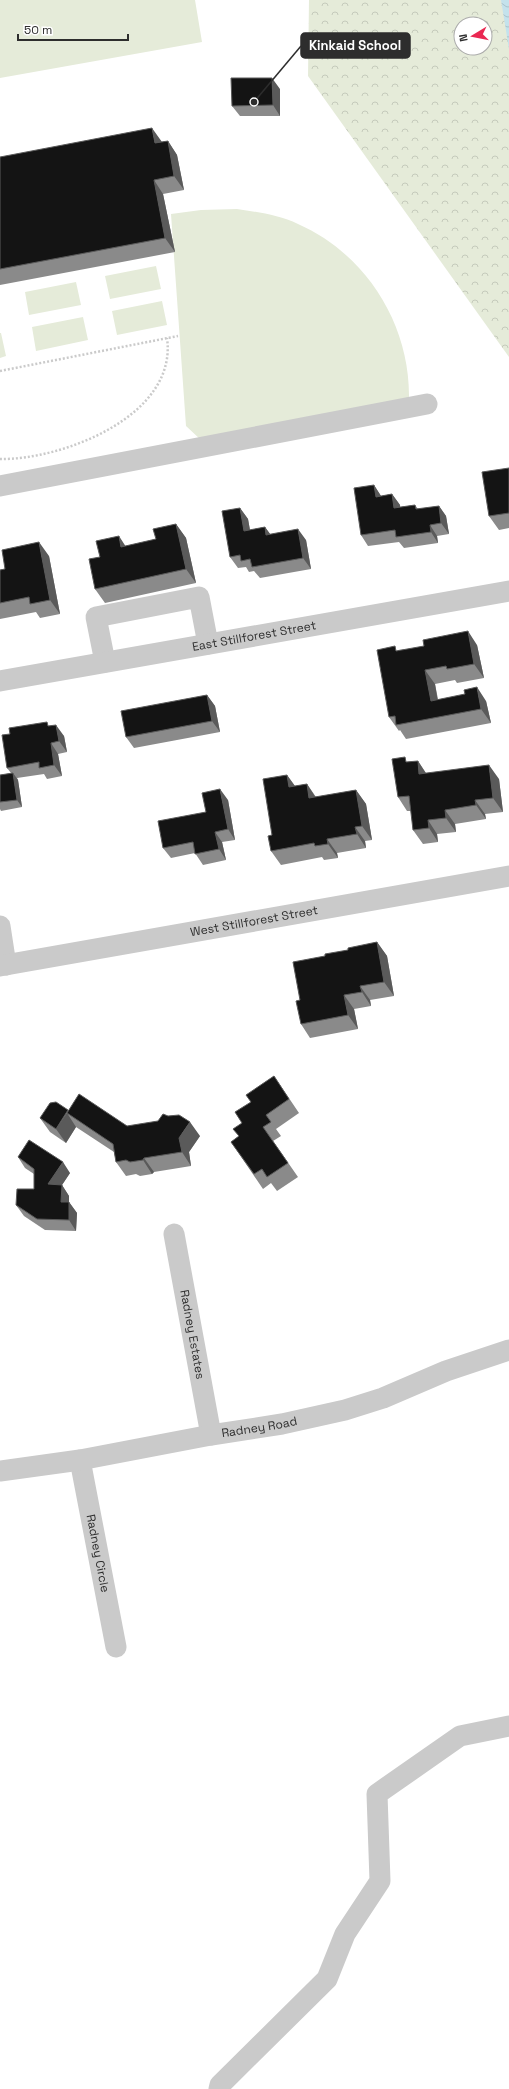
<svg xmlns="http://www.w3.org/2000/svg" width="509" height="2089" font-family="'Space Grotesk',sans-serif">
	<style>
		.forest { fill: url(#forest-crowns); fill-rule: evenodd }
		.pitch { fill: #e5ebd9 }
		.water { fill: url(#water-waves) }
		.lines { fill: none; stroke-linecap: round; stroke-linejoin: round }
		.path { stroke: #cacaca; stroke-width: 2.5; stroke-dasharray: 2 2; stroke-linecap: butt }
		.minor { stroke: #cacaca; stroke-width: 21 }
		.wall { fill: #8a8a8a }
		.shaded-wall { fill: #5a5a5a }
		.building { fill: #141414; stroke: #5a5a5a }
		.labels { text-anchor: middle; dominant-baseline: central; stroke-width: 4; stroke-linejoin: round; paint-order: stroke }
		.street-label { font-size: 12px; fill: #2d2d2d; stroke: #fff }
		.leader { fill: none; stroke: #2d2d2d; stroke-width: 1.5 }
		.callout-dot { fill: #2d2d2d; stroke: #fff; stroke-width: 1.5 }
		.callout { fill: #2d2d2d; stroke: #2d2d2d; stroke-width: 1.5 }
		.callout-label { font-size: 13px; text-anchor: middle; font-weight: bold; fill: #fff }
	</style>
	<defs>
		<pattern id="forest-crowns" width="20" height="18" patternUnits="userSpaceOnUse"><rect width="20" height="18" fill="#e5ebd9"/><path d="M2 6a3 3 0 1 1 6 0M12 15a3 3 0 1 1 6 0" fill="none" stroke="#c5cabb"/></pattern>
		<pattern id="water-waves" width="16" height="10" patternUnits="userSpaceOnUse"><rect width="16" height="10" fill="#c4e2ec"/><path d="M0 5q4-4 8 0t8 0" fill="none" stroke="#a9c2cb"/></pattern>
	</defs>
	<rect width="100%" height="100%" fill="#fff"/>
	<!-- forest -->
	<path class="forest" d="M309,0H509V357L308,76ZM461,24H485V48H461Z"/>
	<!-- pitch -->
	<path class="pitch" d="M0,0H195L202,42L0,78Z
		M237,209C257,212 279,215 298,224C366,254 410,324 409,398L201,440L186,426L171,214L201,210Z
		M156,266L161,289L110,299L105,276Z
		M76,282L81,305L29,315L25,292Z
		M162,301L167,325L117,335L112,311Z
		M83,317L88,340L36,351L32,327Z
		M0,333H1L6,356L0,358Z"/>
	<!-- water -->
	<path class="water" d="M501,0H509V49Z"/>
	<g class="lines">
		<!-- path -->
		<path class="path" d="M0,371L178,336
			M0,459C62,460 178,416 167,338"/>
		<!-- minor -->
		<g class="minor">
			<path d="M0,486L427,404"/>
			<path d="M105,662L96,617L199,597L208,644"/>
			<path id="s1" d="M0,681L509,591"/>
			<path d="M0,926L6,965"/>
			<path id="s2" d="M0,966L509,876"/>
			<path id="s3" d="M174,1234L211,1435"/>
			<path id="s4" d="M80,1460L116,1647"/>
			<path id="s5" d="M0,1471L80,1460L211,1435L282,1424L345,1410L383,1398L446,1371L509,1350"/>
			<path d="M219,2089L220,2085L327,1979L345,1934L380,1881L377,1794L460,1736L509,1726"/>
		</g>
	</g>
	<!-- wall -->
	<path class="wall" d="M280,89V116H240L232,106Z
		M168,141L177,155L184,190L163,194L175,252L0,285V157L162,142Z
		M509,468V528L499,530L489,516Z
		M374,485L381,496L392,494L400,505V507L415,505L418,509L439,506L446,516L449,534L437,536L438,543L404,548L399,542L368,546L361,535Z
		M240,508L248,519L250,530L265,527L270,534L306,540L311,569L260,578L254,571L249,572L246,567L238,568L230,557Z
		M176,524L186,538L196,583L105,603L95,589L100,557L126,546L156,539Z
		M49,556L60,614L40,618L36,612L0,619V570Z
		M477,645L484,678L457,683L455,680L435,684L438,699L486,701L491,723L406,739L400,730L399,731L389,717L398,650Z
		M207,695L215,706L220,732L134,748L126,737Z
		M50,726L64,736L67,752L58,754L62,776L47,779L44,774L17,778L18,780L22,807L1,811L0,809V775L11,773L7,768L10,734Z
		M418,761L426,773L499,779L503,812L485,814L486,819L455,824L456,832L437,834L438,842L423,844L413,830L411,811H407L398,797L408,762Z
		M287,775L295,786L307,784L316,797L356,790L366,804L372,840L365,841L366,848L337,853L338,858L324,860L322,857L281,865L271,851L272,835Z
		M228,800L235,840L222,842L226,860L203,865L195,853L171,858L163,848L206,812Z
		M377,942L387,956L394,996L370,1000L371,1006L354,1009L358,1029L310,1038L301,1024L300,1000L325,956Z
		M274,1076L299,1113L276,1129L281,1136L273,1141L298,1177L277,1191L271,1183L263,1189L231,1142L239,1136L242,1123L251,1102Z
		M68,1110L127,1126L200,1136L189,1152L191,1166L154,1172L152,1174L140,1176L136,1174L126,1176L116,1162L114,1152L76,1127L66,1143L50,1132L40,1118Z
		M18,1157L70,1173L62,1185L69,1196V1202L77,1213L76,1231L45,1230L24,1216L16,1205L34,1189V1174L25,1168Z"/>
	<!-- shaded-wall -->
	<path class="shaded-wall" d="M272,78L280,89V116L273,105Z
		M152,128L162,142L155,143Z
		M168,141L177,155L184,190L174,176Z
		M154,180L163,194L175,252L165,238Z
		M374,485L381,496L376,497Z
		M392,494L400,505L402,519L394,508Z
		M439,506L446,516L449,534L441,523Z
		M240,508L248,519L252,542L244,531Z
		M176,524L186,538L196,583L186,569Z
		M430,525L437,536L438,543L431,532Z
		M265,527L273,538L266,535Z
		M298,529L306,540L311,569L303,558Z
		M119,536L128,550L121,547Z
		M39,542L49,556L60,614L50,600Z
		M468,631L477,645L484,678L474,664Z
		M425,670L435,684L440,715L431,701Z
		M477,687L486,701L491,723L481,709Z
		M207,695L215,706L220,732L212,721Z
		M56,725L64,736L67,752L59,741Z
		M51,743L58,754L62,776L54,765Z
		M418,761L427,775L419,774Z
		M489,765L499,779L503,812L493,798Z
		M13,773L18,780L22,807L17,800Z
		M287,775L297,789L289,787Z
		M307,784L316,798H309Z
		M220,789L228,800L235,840L228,829Z
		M356,790L366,804L372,840L362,826Z
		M475,800L485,814L486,819L476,805Z
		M445,810L455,824L456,832L446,818Z
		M428,820L437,834L438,842L429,828Z
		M355,827L365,841L366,848L357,834Z
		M215,832L222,842L226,860L219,849Z
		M327,839L337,853L338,858L328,844Z
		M377,942L387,956L394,996L384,982Z
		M360,986L370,1000L371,1006L362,992Z
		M344,995L354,1009L358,1029L348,1015Z
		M67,1113L76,1127L66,1143L56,1129Z
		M190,1122L200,1136L189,1152L191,1166L182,1152L179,1138Z
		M144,1158L154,1172L152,1174L143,1160Z
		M63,1162L70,1173L62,1185L69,1196V1213L48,1184Z
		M69,1202L77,1213L76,1231L69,1220Z"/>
	<!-- building -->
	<path class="building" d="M231,78H272L273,105L232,106Z
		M152,128L155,143L168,141L174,176L154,180L165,238L0,269V157Z
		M509,468V513L489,516L482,472Z
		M374,485L376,497L392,494L394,508L415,505L416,509L439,506L441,523L430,525L431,532L396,537L395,530L361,535L354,488Z
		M240,508L244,531L265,527L266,535L298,529L303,558L252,567L250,559L241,561L240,555L230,557L222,511Z
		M176,524L186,569L95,589L89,559L100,557L96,541L119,536L121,547L156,539L153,529Z
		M39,542L50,600L30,604L29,597L0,603V570L5,569L2,550Z
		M468,631L474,664L447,669L446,666L425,670L431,701L465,694L464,690L477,687L481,709L396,725L395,716L389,717L377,650L395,646L396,651L424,646L423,640Z
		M207,695L212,721L126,737L121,711Z
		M47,722L48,726L56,725L59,741L51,743L54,765L39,768V762L7,768L2,735L10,734L9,728Z
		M405,757L406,762L418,761L419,774L489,765L493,798L475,800L476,805L445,810L446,818L428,820L429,828L413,830L409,796L398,797L392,759Z
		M13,773L17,800L0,802V775Z
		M287,775L289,787L307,784L309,798L356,790L362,826L355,827L357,834L327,839L328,844L315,846L314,843L271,851L268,836L272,835L263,779Z
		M220,789L228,829L215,832L219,849L195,854L193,842L163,848L158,821L206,812L202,793Z
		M377,942L384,982L360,986L362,992L344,995L348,1015L301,1024L296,1001L300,1000L293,962L325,956V954L348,950V948Z
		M274,1076L289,1099L266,1115L271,1122L263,1127L288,1163L267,1177L262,1169L254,1174L231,1142L239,1136L233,1129L242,1123L235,1112L251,1102L246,1095Z
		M79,1094L127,1126L158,1121L163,1114L168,1116L179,1115L190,1122L179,1138L182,1152L144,1158L143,1160L130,1162L126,1160L116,1162L113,1144L67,1113Z
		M56,1102L68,1110L56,1129L40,1118L50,1103Z
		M29,1140L63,1162L48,1184L62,1185L61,1202H69V1220L37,1219L16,1205L17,1189H34V1169L18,1157Z"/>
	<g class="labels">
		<!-- street labels -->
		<g class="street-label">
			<text stroke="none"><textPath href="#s1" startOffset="258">East Stillforest Street</textPath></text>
			<text stroke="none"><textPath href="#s2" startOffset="258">West Stillforest Street</textPath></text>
			<text stroke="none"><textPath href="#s3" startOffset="102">Radney Estates</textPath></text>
			<text stroke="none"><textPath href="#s5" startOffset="263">Radney Road</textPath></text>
			<text stroke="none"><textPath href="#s4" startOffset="95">Radney Circle</textPath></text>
		</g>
	</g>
	<!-- callouts -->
	<path class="leader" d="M254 102L301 46"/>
	<circle class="callout-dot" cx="254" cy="102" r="4"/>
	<rect class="callout" x="301" y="33" width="109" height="25" rx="4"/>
	<g class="callout-label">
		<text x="355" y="50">Kinkaid School</text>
	</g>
	<!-- north arrow -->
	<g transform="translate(473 36) rotate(260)"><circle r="19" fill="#ffffff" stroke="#ababab"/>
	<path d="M0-3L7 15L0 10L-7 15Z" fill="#ea2852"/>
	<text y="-6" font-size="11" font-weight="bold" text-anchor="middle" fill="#2d2d2d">N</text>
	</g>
	<!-- scale -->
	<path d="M18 34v6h110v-6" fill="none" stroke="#2d2d2d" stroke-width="2"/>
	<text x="24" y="34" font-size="12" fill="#2d2d2d" stroke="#ffffff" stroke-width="3" paint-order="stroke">50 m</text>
</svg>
